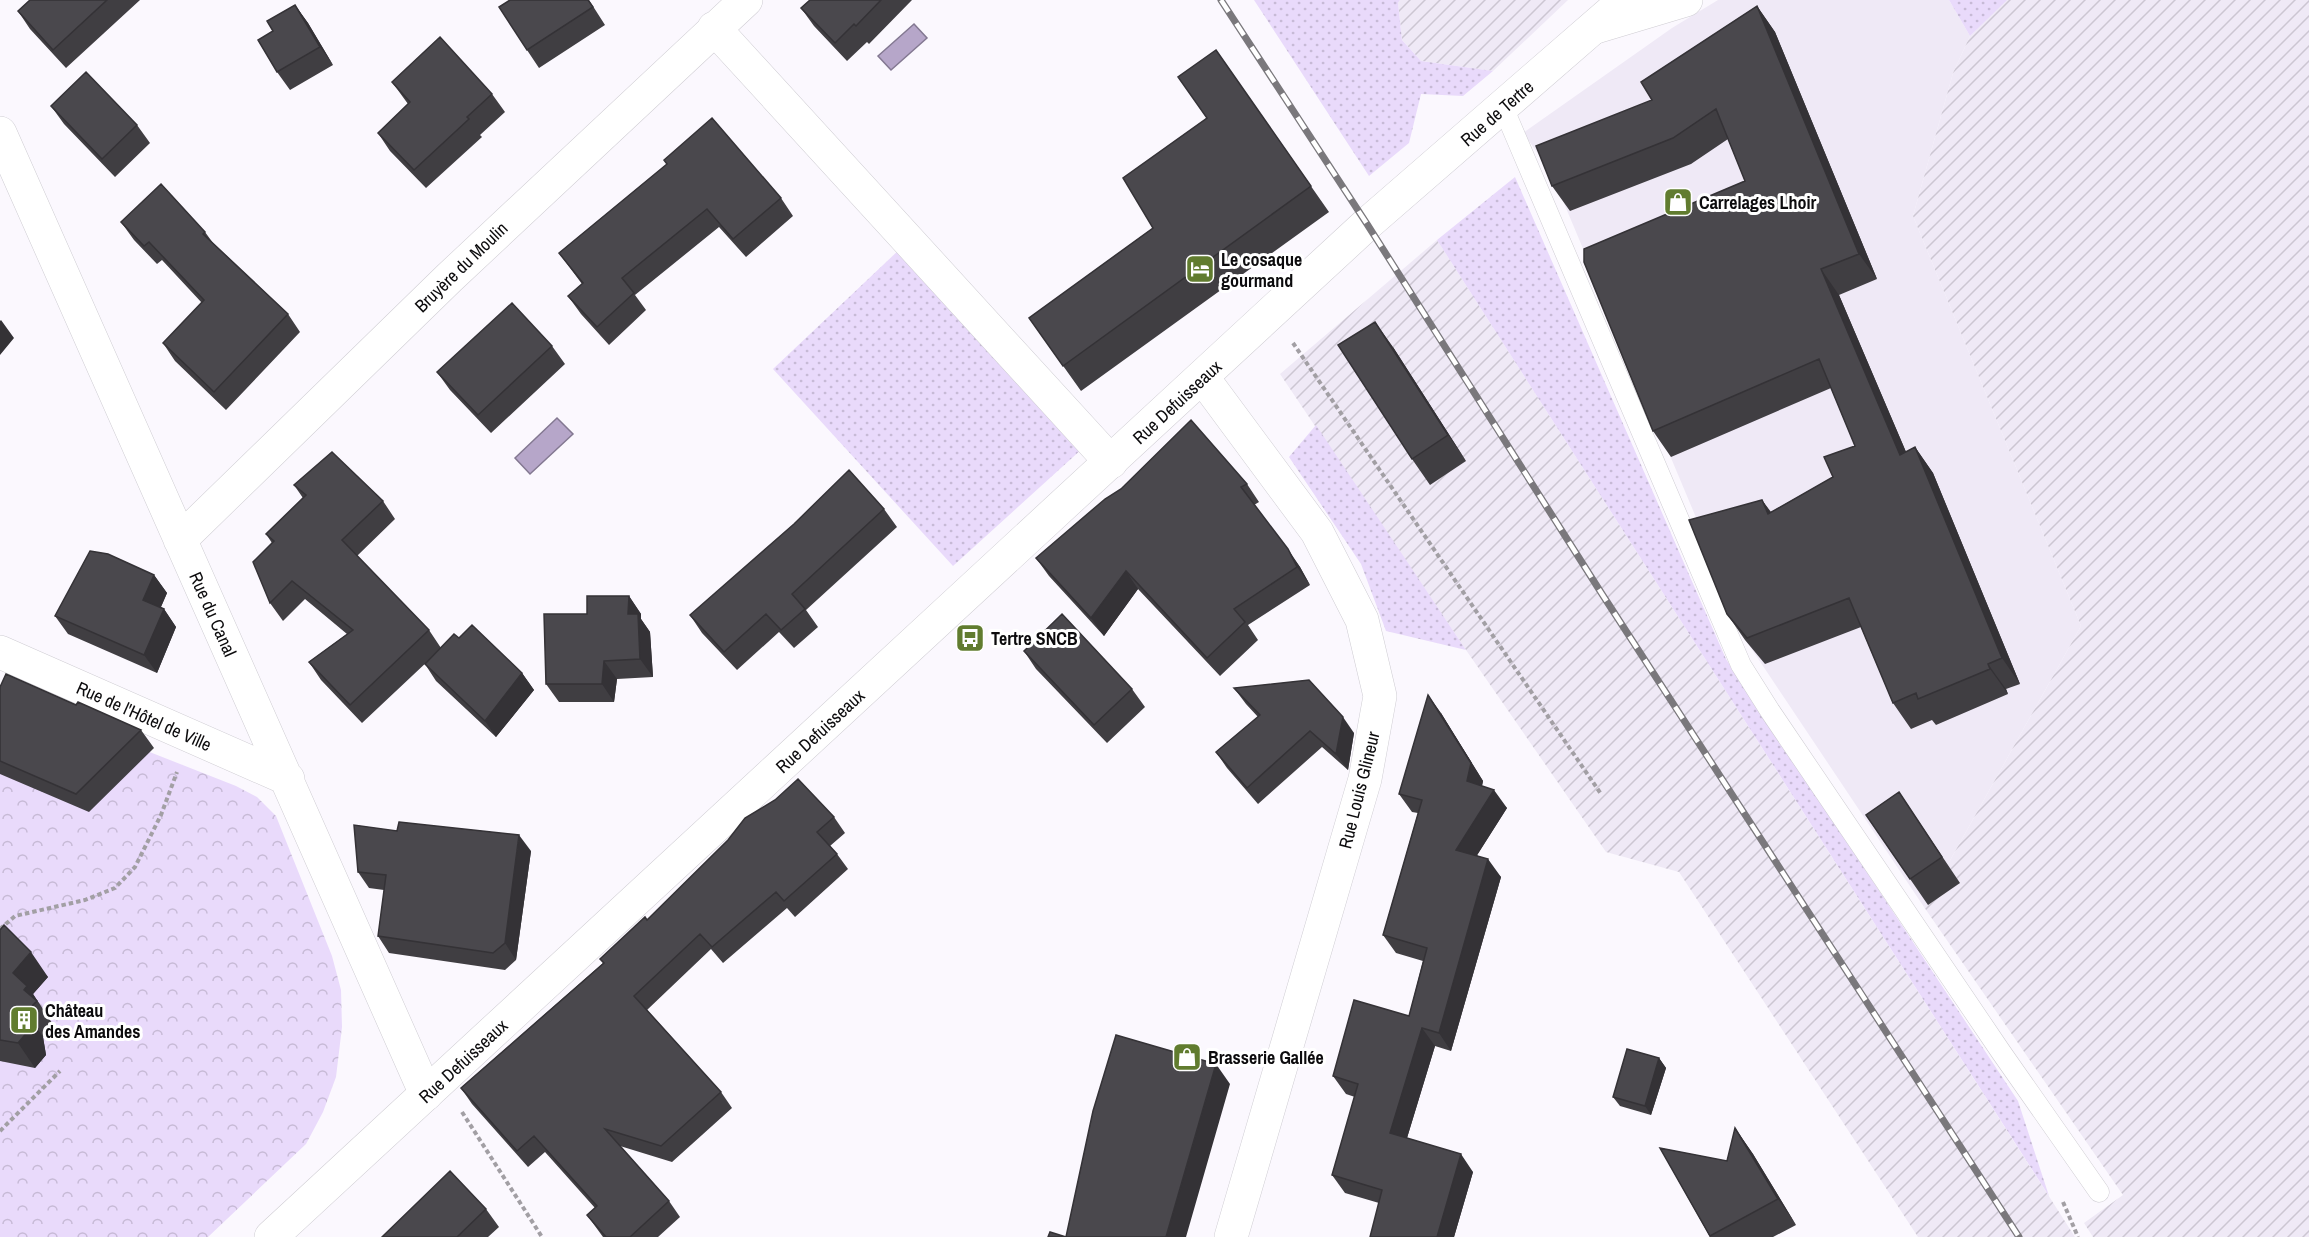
<svg xmlns="http://www.w3.org/2000/svg" width="2309" height="1237" font-family="'Archivo Narrow',sans-serif">
	<style>
		.built { fill: #efe9f6 }
		.industrial { fill: url(#industrial-furrows) }
		.grass { fill: url(#grass-dots) }
		.park { fill: url(#park-crowns) }
		.water { fill: #b6a6c9; stroke: #837891; stroke-width: 1.5 }
		.lines { fill: none; stroke-linecap: round; stroke-linejoin: round }
		.lane-casing { stroke: #cfcdd3; stroke-width: 21 }
		.street-casing { stroke: #cfcdd3; stroke-width: 34 }
		.secondary-casing { stroke: #cfcdd3; stroke-width: 34 }
		.path { stroke: #a29fa4; stroke-width: 4; stroke-dasharray: 4.5 3; stroke-linecap: butt }
		.lane { stroke: #fff; stroke-width: 20 }
		.street { stroke: #fff; stroke-width: 33 }
		.secondary { stroke: #fff; stroke-width: 33 }
		.rail-casing { stroke: #7a787c; stroke-width: 7 }
		.rail { stroke: #fff; stroke-width: 4.5; stroke-dasharray: 14; stroke-linecap: butt }
		.wall { fill: #403e42 }
		.shaded-wall { fill: #343236 }
		.building { fill: #4a484d; stroke: #343236; stroke-width: 1.5 }
		.labels { text-anchor: middle; dominant-baseline: central; stroke-width: 6; stroke-linejoin: round; paint-order: stroke }
		.street-label { font-size: 18px; fill: #0c0b0d; stroke: #fff }
		.poi-label { font-size: 18px; font-weight: bold; fill: #0c0b0d; stroke: #fff; text-anchor: start }
	</style>
	<defs>
		<pattern id="industrial-furrows" width="10" height="10" patternUnits="userSpaceOnUse" patternTransform="scale(1.5)"><rect width="10" height="10" fill="#efe9f6"/><path d="M-1 1l2-2M0 10L10 0M9 11l2-2" fill="none" stroke="#ccc6d2"/></pattern>
		<pattern id="grass-dots" width="8" height="8" patternUnits="userSpaceOnUse" patternTransform="scale(1.5)"><rect width="8" height="8" fill="#e9dafb"/><path d="M2 2h.1M6 6h.1" fill="none" stroke="#c7bad6" stroke-width="1.8" stroke-linecap="round"/></pattern>
		<pattern id="park-crowns" width="20" height="18" patternUnits="userSpaceOnUse" patternTransform="scale(1.5)"><rect width="20" height="18" fill="#e9dafb"/><path d="M2 6a3 3 0 1 1 6 0M12 15a3 3 0 1 1 6 0" fill="none" stroke="#c7bad6"/></pattern>
	</defs>
	<rect width="100%" height="100%" fill="#fbf8fe"/>
	<!-- built -->
	<path class="built" d="M1718,0H1949L1970,36L1953,73L1913,216L2081,626L1924,907L1745,639L1708,546L1550,170L1523,133L1672,28Z"/>
	<!-- industrial -->
	<path class="industrial" d="M1400,0H1568L1493,71L1421,61L1402,40L1398,3Z
		M2006,0H2309V1237H2093L2084,1223L2123,1195L1924,907L2081,626L1913,216L1953,73L1970,36Z
		M1437,240L2075,1237H1918L1679,872L1606,852L1466,650L1280,374Z"/>
	<!-- grass -->
	<path class="grass" d="M1254,0H1400L1398,3L1402,40L1421,61L1493,71L1463,96L1421,94L1409,143L1369,176Z
		M1949,0H2007L1970,36Z
		M1515,177L1726,659L2018,1101L2049,1196L1437,240Z
		M901,248L1083,448L953,566L773,369Z
		M1316,425L1466,650L1386,631L1361,564L1289,457Z"/>
	<!-- park -->
	<path class="park" d="M0,687L142,749L236,786L257,797L276,816L332,956L341,990L342,1027L336,1077L323,1112L306,1144L208,1237H0Z"/>
	<!-- water -->
	<path class="water" d="M914,24L927,38L891,70L878,56Z
		M557,418L573,434L530,474L515,458Z"/>
	<g class="lines">
		<!-- lane casing -->
		<g class="lane-casing">
			<path id="lane" d="M1503,107L1741,665L1770,711L2001,1052L2099,1192"/>
		</g>
		<!-- street casing -->
		<g class="street-casing">
			<path id="street" d="M1596,27L1686,0
				M714,28L1111,462
				M0,133L426,1094
				M1203,378L1317,532L1362,620L1380,696L1365,779L1231,1237
				M180,540L449,278L746,0
				M0,652L288,779"/>
		</g>
		<!-- secondary casing -->
		<g class="secondary-casing">
			<path id="secondary" d="M271,1237L1367,224L1625,0"/>
		</g>
		<!-- path -->
		<path class="path" d="M1293,343L1601,794
			M0,929L15,916L85,900L115,888L135,867L161,815L177,772
			M462,1112L542,1237
			M0,1131L60,1071
			M2063,1202L2078,1237"/>
		<!-- lane -->
		<use href="#lane" class="lane"/>
		<!-- street -->
		<use href="#street" class="street"/>
		<!-- secondary -->
		<use href="#secondary" class="secondary"/>
		<!-- rail casing -->
		<g class="rail-casing">
			<path id="rail" d="M1221,0L1367,224L1602,594L2019,1237"/>
		</g>
		<!-- rail -->
		<use href="#rail" class="rail"/>
	</g>
	<!-- wall -->
	<path class="wall" d="M30,0H140L66,68L30,29L18,11Z
		M510,0H589L605,25L539,68L527,50Z
		M810,0H912L869,44L867,42L847,61L814,26L801,8Z
		M295,5L308,23L333,65L290,90L277,72L273,31Z
		M1757,6L1775,32L1877,279L1839,295L1906,452L1915,447L1933,473L2020,684L2006,689L2008,694L1936,725L1932,720L1911,729L1893,703L1861,627L1765,664L1745,640L1727,614L1762,500L1771,512L1833,477L1855,446L1831,388L1671,457L1653,431L1745,181L1728,139L1691,164L1570,211L1552,186L1652,100Z
		M1216,50L1329,212L1081,391L1029,318L1153,228L1206,118Z
		M392,82L492,94L505,112L480,135L482,137L426,188L390,151L378,133L408,104Z
		M51,106L137,125L150,143L115,177L64,124Z
		M667,164L781,198L793,216L746,257L719,227L635,295L646,310L609,345L581,314L568,296L582,284L559,253Z
		M121,222L205,232L213,243L288,314L300,332L226,410L175,361L163,343L202,303L162,260L157,264L134,240Z
		M552,346L565,364L491,433L450,390L437,372Z
		M1393,347L1466,461L1430,485L1412,459Z
		M1247,484L1259,502L1254,505L1300,567L1310,585L1248,625L1258,640L1220,676L1138,589L1104,636L1049,576L1036,558Z
		M294,485L383,501L395,519L357,556L429,630L441,648L459,638L522,673L534,690L496,737L436,681L425,664L429,660L362,723L321,680L309,662L347,634L305,599L283,621L270,603L272,543L266,534L303,498Z
		M884,509L897,527L806,610L818,627L794,648L779,632L737,670L702,633L690,615Z
		M154,575L167,593L161,607L164,609L176,627L157,673L68,634L55,616Z
		M629,596L641,614V619L650,632L653,677L617,679L614,702H559L546,684L587,614Z
		M1024,651L1132,689L1145,707L1107,743L1036,669Z
		M0,687L76,705L141,730L154,748L89,812L0,774Z
		M1234,688L1354,733L1348,770L1322,747L1258,804L1227,768L1216,752L1258,717L1246,704Z
		M1441,713L1483,781L1482,786L1507,808L1477,855L1501,877L1451,1051L1435,1046L1407,1138L1473,1172L1454,1237H1370L1379,1203L1345,1193L1332,1175L1355,1097L1346,1094L1333,1076L1409,1016L1423,961L1396,953L1383,935L1418,813L1412,812L1399,794Z
		M1899,792L1960,883L1928,905L1866,815Z
		M834,817L845,833L830,846L837,854L848,869L795,917L787,908L723,963L711,949L647,1010L721,1092L732,1108L672,1162L620,1146L669,1201L680,1217L658,1237H603L587,1215L595,1208L545,1152L528,1167L472,1104L461,1088L603,963L600,959L647,920Z
		M531,851L516,960L505,970L389,953L378,936L384,890L369,888L358,872Z
		M0,930L48,977L33,994L54,1026L43,1037L46,1055L35,1068L0,1061Z
		M1659,1058L1666,1068L1651,1115L1620,1106L1613,1097Z
		M1735,1128L1753,1154L1796,1225L1773,1237H1710L1660,1148L1727,1161Z
		M486,1209L499,1227L488,1237H382Z"/>
	<!-- shaded-wall -->
	<path class="shaded-wall" d="M295,5L308,23L333,65L320,47Z
		M1757,6L1775,32L1877,279L1859,254Z
		M1821,269L1839,295L1918,480L1900,455Z
		M1,320L14,338L0,355V321Z
		M1375,322L1393,347L1466,461L1448,435Z
		M1915,447L1933,473L2020,684L2002,658Z
		M1762,500L1780,526L1768,514Z
		M1288,549L1300,567L1310,585L1297,567Z
		M1126,571L1138,589L1104,636L1091,618Z
		M154,575L167,593L156,618L143,600Z
		M629,596L641,614V619L650,632L653,677L640,659L628,614Z
		M164,609L176,627L157,673L144,655Z
		M604,661L617,679L614,702L602,684Z
		M1988,664L2006,689L2008,694L1990,669Z
		M522,673L534,690L496,737L485,721Z
		M1428,695L1441,713L1483,781L1479,799L1467,781Z
		M1343,717L1354,733L1348,770L1336,754Z
		M1494,790L1507,808L1469,868L1456,850Z
		M519,835L531,851L516,960L505,943Z
		M1488,859L1501,877L1451,1051L1439,1033Z
		M31,952L48,977L33,994L44,1011L37,1001L34,1004L13,973Z
		M26,1012L43,1037L46,1055L35,1068L18,1043Z
		M1422,1028L1435,1046L1403,1151L1390,1133Z
		M1659,1058L1666,1068L1651,1115L1645,1106Z
		M1216,1064L1230,1084L1186,1237H1166Z
		M1735,1128L1753,1154L1796,1225L1778,1199Z
		M1461,1154L1473,1172L1454,1237H1437Z"/>
	<!-- building -->
	<path class="building" d="M30,0H107L53,50L18,11Z
		M510,0H588L593,7L527,50L499,7Z
		M810,0H881L856,26L854,24L835,43L801,8Z
		M295,5L320,47L277,72L258,40L273,31L267,21Z
		M1757,6L1859,254L1821,269L1900,455L1915,447L2002,658L1988,664L1990,669L1918,699L1916,693L1893,703L1849,598L1747,638L1727,614L1689,520L1762,500L1768,514L1833,477L1824,457L1855,446L1819,359L1653,431L1584,262V249L1745,181L1716,109L1673,138L1552,186L1536,146L1652,100L1641,82Z
		M440,37L492,94L467,117L469,119L414,170L378,133L410,102L392,82Z
		M1216,50L1311,186L1063,366L1029,318L1153,228L1123,178L1207,118L1178,77Z
		M86,72L137,125L102,159L51,106Z
		M712,118L781,198L733,239L707,209L622,278L634,293L597,327L568,296L583,283L559,253L667,164L664,160Z
		M161,184L205,232L203,234L288,314L214,392L163,343L204,300L149,242L144,246L121,222Z
		M512,303L552,346L478,415L437,372Z
		M1375,322L1448,435L1412,459L1338,345Z
		M1191,420L1247,484L1241,487L1288,549L1297,567L1234,609L1245,622L1207,658L1126,571L1091,618L1036,558L1105,499L1121,489Z
		M332,452L383,501L342,540L429,630L350,705L309,662L353,630L292,581L270,603L253,562L274,541L266,534L306,495L294,485Z
		M849,470L884,509L792,594L805,609L781,630L766,614L724,652L690,615L794,524Z
		M90,551L108,554L154,575L143,600L164,609L144,655L55,616Z
		M587,596H629L628,614H638L640,659L604,661L602,684H546L544,614H587Z
		M1062,614L1132,689L1094,725L1024,651Z
		M472,625L522,673L485,721L425,664L454,634L459,638Z
		M6,674L76,705L78,702L141,730L76,794L0,761V687Z
		M1309,680L1343,717L1336,754L1310,731L1247,788L1216,752L1260,715L1234,688Z
		M1428,695L1471,763L1467,781L1494,790L1456,850L1488,859L1439,1033L1422,1028L1390,1133L1461,1154L1437,1237H1370L1382,1190L1332,1175L1358,1084L1333,1076L1354,1000L1409,1016L1427,948L1383,935L1422,800L1399,794Z
		M798,779L834,817L817,832L837,854L784,901L776,892L712,947L700,934L634,996L721,1092L661,1146L605,1129L669,1201L630,1237H606L587,1215L597,1206L534,1136L517,1151L461,1088L604,963L600,959L645,917L647,920L728,840L745,818L775,800Z
		M1899,792L1942,857L1910,879L1866,815Z
		M399,822L519,835L505,943L493,953L378,936L386,875L358,872L354,825L397,831Z
		M4,925L31,952L13,973L27,986L24,990L37,1001L26,1012L29,1030L18,1043L0,1040V930Z
		M1116,1035L1216,1064L1166,1237H1048L1050,1232L1066,1237L1093,1111Z
		M1627,1049L1659,1058L1645,1106L1613,1097Z
		M1735,1128L1778,1199L1710,1236L1660,1148L1727,1161Z
		M450,1171L486,1209L457,1237H382Z"/>
	<!-- icons -->
	<defs>
		<g id="shop-square" transform="scale(1.5)"><rect x="-9" y="-9" width="18" height="18" rx="4" fill="#617c2f" stroke="#fff"/><path d="M-5-2.5h2.3a2.7 3.5 0 0 1 5.4 0H5L5.5 6h-11ZM-1.5-2.5h3a1.5 2.3 0 0 0-3 0Z" fill="#fff"/></g>
		<g id="hotel-square" transform="scale(1.5)"><rect x="-9" y="-9" width="18" height="18" rx="4" fill="#617c2f" stroke="#fff"/><path d="M-6-4.5h1.5V1H6V5H4.5V3h-9V5H-6ZM-4 0a1.8 1.8 0 1 1 3.6 0ZM.5 0V-2.5h3Q6-2.5 6 0Z" fill="#fff"/></g>
		<g id="bus-square" transform="scale(1.5)"><rect x="-9" y="-9" width="18" height="18" rx="4" fill="#617c2f" stroke="#fff"/><path d="M-5-6H5V4H4V6H2V4H-2V6H-4V4H-5ZM-3.5-4V0h7V-4ZM-3.5 1.2v1.5H-2V1.2ZM2 1.2v1.5H3.5V1.2Z" fill="#fff"/></g>
		<g id="building-square" transform="scale(1.5)"><rect x="-9" y="-9" width="18" height="18" rx="4" fill="#617c2f" stroke="#fff"/><path d="M-4-6H4V6H1V3H-1V6H-4ZM-2.5-4.3h1.7v1.8h-1.7ZM.8-4.3h1.7v1.8H.8ZM-2.5-1h1.7V.8h-1.7ZM.8-1h1.7V.8H.8Z" fill="#fff"/></g>
	</defs>
	<g fill-rule="evenodd">
		<use href="#shop-square" x="1678" y="202"/>
		<use href="#hotel-square" x="1200" y="269"/>
		<use href="#bus-square" x="970" y="638"/>
		<use href="#building-square" x="24" y="1020"/>
		<use href="#shop-square" x="1187" y="1057"/>
	</g>
	<g class="labels">
		<!-- street labels -->
		<g class="street-label">
			<text transform="translate(1497 113) rotate(-41)">Rue de Tertre</text>
			<text transform="translate(461 267) rotate(-44)">Bruyère du Moulin</text>
			<text transform="translate(1177 402) rotate(-43)">Rue Defuisseaux</text>
			<text transform="translate(213 614) rotate(66)">Rue du Canal</text>
			<text transform="translate(144 716) rotate(24)">Rue de l'Hôtel de Ville</text>
			<text transform="translate(820 731) rotate(-43)">Rue Defuisseaux</text>
			<text transform="translate(1359 790) rotate(-76)">Rue Louis Glineur</text>
			<text transform="translate(463 1061) rotate(-43)">Rue Defuisseaux</text>
		</g>
		<!-- poi labels -->
		<g class="poi-label">
			<text x="1699" y="202">Carrelages Lhoir</text>
			<text x="1221" y="259">Le cosaque<tspan x="1221" dy="21">gourmand</tspan></text>
			<text x="991" y="638">Tertre SNCB</text>
			<text x="45" y="1010">Château<tspan x="45" dy="21">des Amandes</tspan></text>
			<text x="1208" y="1057">Brasserie Gallée</text>
		</g>
	</g>
</svg>
